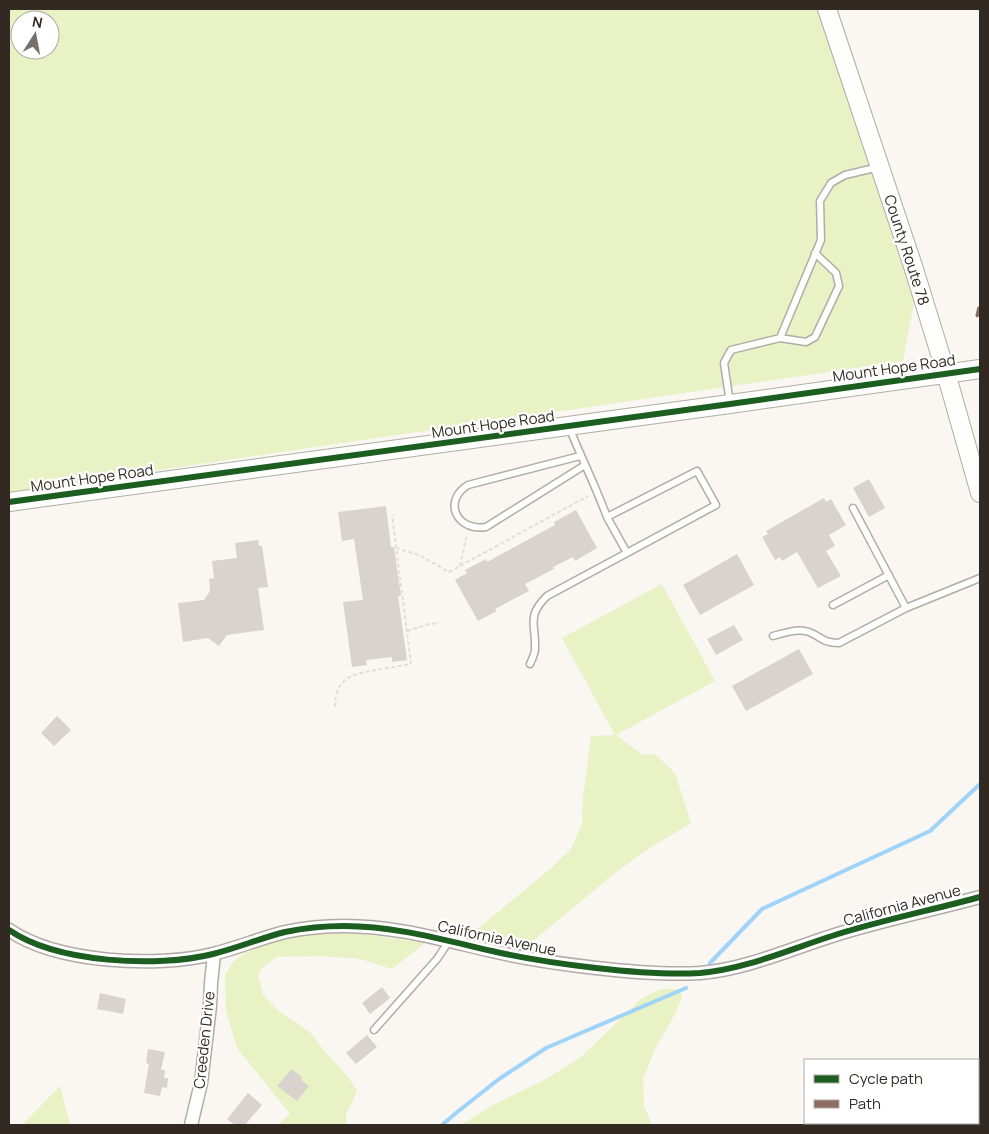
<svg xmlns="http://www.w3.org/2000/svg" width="989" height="1134" font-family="Manrope,sans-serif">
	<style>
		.green { fill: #e9f2c4; fill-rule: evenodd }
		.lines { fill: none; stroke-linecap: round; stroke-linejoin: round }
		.stream { stroke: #9fd4f8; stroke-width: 4 }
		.building { fill: #d9d3ce }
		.lane-casing { stroke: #b1aca7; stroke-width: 9 }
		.street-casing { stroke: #b1aca7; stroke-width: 15 }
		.secondary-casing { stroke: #b1aca7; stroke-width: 20 }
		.path { stroke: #e0dedd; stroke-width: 2; stroke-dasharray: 4 2.5; stroke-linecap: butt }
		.lane { stroke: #fefefd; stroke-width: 6 }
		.street { stroke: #fefefd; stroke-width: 12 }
		.secondary { stroke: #fefefd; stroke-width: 18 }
		.quiet { stroke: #8d6e63; stroke-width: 5; stroke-dasharray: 10 5; stroke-linecap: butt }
		.cycleway-casing { stroke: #fff; stroke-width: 9 }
		.cycleway { stroke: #1b5e20; stroke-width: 6 }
		.labels { text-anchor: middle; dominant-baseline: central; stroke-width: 4.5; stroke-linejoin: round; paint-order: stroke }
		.street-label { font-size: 15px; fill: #312922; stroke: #fff }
	</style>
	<rect width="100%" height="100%" fill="#faf6f2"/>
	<!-- green -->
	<path class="green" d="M9,9H829L915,297L903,361L9,492ZM20,20H50V50H20Z
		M662,584L715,681L616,735L643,755L655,754L675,773L691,823L645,851L615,873L527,946L476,930L549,870L571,849L582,824L583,797L591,736L615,735L562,638Z
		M323,933H356L425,943L392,969L360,959L319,956L277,957L262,968L258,975L263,995L279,1011L312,1034L321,1047L348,1077L357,1090L353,1101L346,1113L347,1125H278L290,1114L237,1048L226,1011L225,975L233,962L245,953L264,945L289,938Z
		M662,989H680L682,997L675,1014L656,1047L643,1079L644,1106L652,1125H461L489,1107L546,1079L580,1058L642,998Z
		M60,1086L70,1125H22Z"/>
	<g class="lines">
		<!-- stream -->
		<path class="stream" d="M710,963L762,909L930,831L980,784
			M442,1125L456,1113L499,1079L546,1048L686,988"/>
	</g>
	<!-- building -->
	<path class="building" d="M869,479L885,508L869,517L853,488Z
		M824,498L826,502L831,499L846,525L829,535L835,546L826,551L841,576L818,588L797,552L782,561L780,557L775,560L762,537L768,534L766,531Z
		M386,506L391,547H394L401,596H398L407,660L392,662V657L366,660L367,665L352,667L343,602L363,600L354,539L342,541L338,512Z
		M576,510L597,548L575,561L573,557L553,567L554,569L525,584L529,591L495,609L497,611L478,621L455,580L467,573L465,570L486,559L487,562L555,525L554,522Z
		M258,540L259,546H262L268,587L258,588L264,630L227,635L219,646L208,638L183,642L178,603L204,600L210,591L209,579L214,578L212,561L237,558L235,543Z
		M737,554L754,585L700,615L683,585Z
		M734,625L743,640L716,655L707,639Z
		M799,649L813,674L746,711L732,686Z
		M57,716L71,730L54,746L41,733Z
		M382,987L390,998L370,1014L362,1003Z
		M100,993L126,999L123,1014L97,1009Z
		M367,1035L377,1047L356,1064L346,1053Z
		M148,1049L165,1052L161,1070H165L164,1078H168L167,1088L162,1087L160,1096L144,1093L149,1064L146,1063Z
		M292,1069L302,1077L301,1080L309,1086L297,1101L277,1086Z
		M248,1093L262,1105L245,1125H235L227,1119Z"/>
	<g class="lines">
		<!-- lane casing -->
		<g class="lane-casing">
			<path id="lane" d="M780,338L806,342L815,337L839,286L836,273L815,253
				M730,403L724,363L731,350L780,338L821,240L820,201L831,183L845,175L879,167
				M569,427C581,457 596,487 607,517
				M580,456L468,485C442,501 457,532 486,527L585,465
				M853,508L906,608
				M833,605L889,575
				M773,636C785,633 797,628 809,632C822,637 822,643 839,643L906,608L980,578
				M530,664C532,659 535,654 535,649C536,623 526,617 547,596L716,505L697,471L607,517L627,553
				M374,1030L437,959L449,941"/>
		</g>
		<!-- street casing -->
		<g class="street-casing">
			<path id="street" d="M9,930C57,963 157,968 213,954C237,948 261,938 285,932C304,928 325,926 344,926C395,926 444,940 492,951C526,959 561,964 596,968C631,972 665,975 700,973C747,969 790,949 835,935C882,920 932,910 980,897
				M191,1125L201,1083L210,1006L211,983L214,954"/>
		</g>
		<!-- secondary casing -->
		<g class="secondary-casing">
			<path id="secondary" d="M827,9L913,266L946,373L980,493
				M9,502L730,404L980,369"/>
		</g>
		<!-- path -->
		<path class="path" d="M396,548L419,555L449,572L588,496
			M460,566L467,534
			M407,631L429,624L439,623
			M335,707C335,678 352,674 376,670C388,668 400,666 411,664L392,515"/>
		<!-- lane -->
		<use href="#lane" class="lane"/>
		<!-- street -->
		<use href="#street" class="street"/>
		<!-- secondary -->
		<use href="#secondary" class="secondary"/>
		<!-- quiet -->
		<path class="quiet" d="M980,307L978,315L980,320
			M978,1095L980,1099
			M826,1125L830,1123"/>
		<!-- cycleway casing -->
		<g class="cycleway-casing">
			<path id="cycleway" d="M9,502L730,404L980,369
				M9,930C57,963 157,968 213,954C237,948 261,938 285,932C304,928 325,926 344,926C395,926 444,940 492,951C526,959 561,964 596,968C631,972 665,975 700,973C747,969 790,949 835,935C882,920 932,910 980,897"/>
		</g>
		<!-- cycleway -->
		<use href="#cycleway" class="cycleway"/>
	</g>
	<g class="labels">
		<!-- street labels -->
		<g class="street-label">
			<text transform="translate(907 250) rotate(72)">County Route 78</text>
			<text transform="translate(894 368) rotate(-8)">Mount Hope Road</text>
			<text transform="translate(493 424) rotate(-8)">Mount Hope Road</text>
			<text transform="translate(92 478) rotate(-8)">Mount Hope Road</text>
			<text transform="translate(902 905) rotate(-15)">California Avenue</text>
			<text transform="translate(497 938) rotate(12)">California Avenue</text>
			<text transform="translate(204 1040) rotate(-84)">Creeden Drive</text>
		</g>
	</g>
	<!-- border -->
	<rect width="989" height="1134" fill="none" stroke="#312922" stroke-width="20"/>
	<!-- legend -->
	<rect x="804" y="1059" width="175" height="65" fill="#ffffff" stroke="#ada9a7"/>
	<rect x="814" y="1075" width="25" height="8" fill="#1b5e20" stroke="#ada9a7"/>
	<text x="849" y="1084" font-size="15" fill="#312922">Cycle path</text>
	<rect x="814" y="1100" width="25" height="8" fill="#8d6e63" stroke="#ada9a7"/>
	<text x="849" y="1109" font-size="15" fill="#312922">Path</text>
	<!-- north arrow -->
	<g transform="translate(35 35) rotate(11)"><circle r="24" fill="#ffffff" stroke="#ada9a7"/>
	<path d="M0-4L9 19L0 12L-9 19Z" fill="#77716b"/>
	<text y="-8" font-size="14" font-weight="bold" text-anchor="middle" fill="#312922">N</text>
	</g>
</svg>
